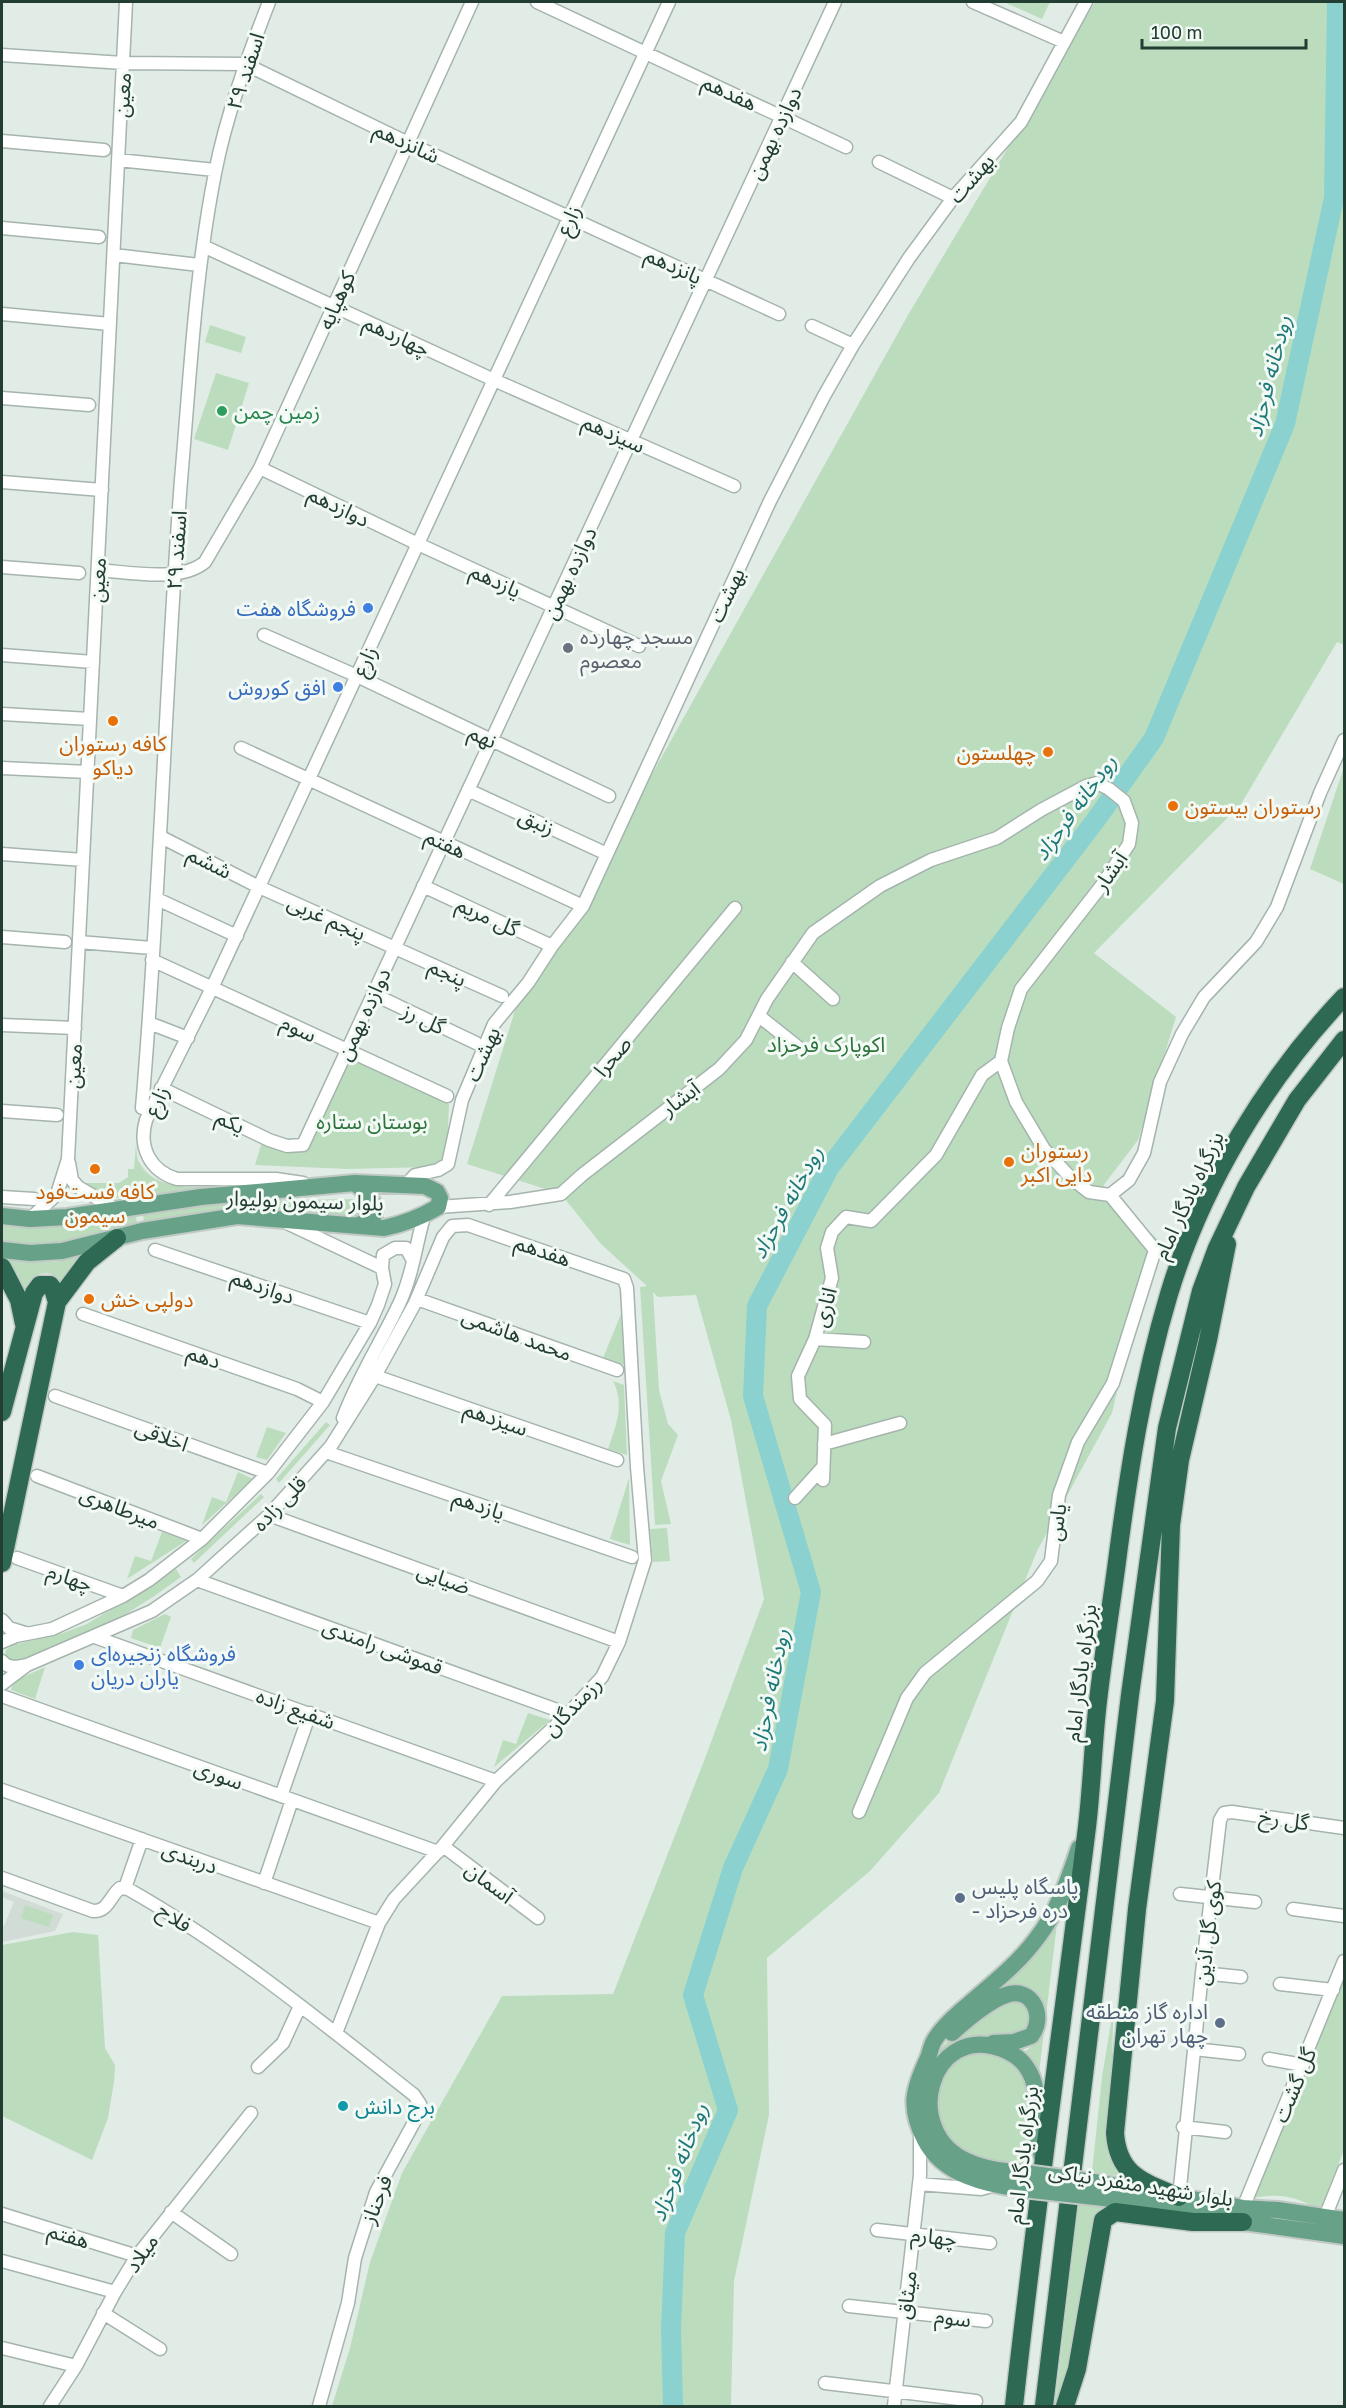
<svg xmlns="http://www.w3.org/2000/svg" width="1346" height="2408" font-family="'Golos Text','Noto Sans Arabic',sans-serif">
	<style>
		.built { fill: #d0dcd5 }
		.green { fill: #bbddbe }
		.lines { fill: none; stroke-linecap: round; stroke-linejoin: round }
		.river { stroke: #8bd1cf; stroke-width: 20 }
		.minor-casing { stroke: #a5b4ac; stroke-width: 15 }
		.major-casing { stroke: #c1c9c5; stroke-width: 20 }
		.highway-casing { stroke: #c1c9c5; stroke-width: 21 }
		.minor { stroke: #fff; stroke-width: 12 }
		.major { stroke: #67a188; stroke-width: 16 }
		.highway { stroke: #2e6953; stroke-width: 18 }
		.major-bridge-casing { stroke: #c1c9c5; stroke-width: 20; stroke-linecap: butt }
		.major-bridge { stroke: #67a188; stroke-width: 16 }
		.leisure-dot { fill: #2e9e5b; stroke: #f3f9f5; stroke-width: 2 }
		.shop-dot { fill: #3f7fe0; stroke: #f3f9f5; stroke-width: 2 }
		.worship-dot { fill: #6b7280; stroke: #f3f9f5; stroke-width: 2 }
		.food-dot { fill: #e8710a; stroke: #f3f9f5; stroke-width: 2 }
		.service-dot { fill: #5c6f8a; stroke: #f3f9f5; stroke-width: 2 }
		.culture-dot { fill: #0f9aa8; stroke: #f3f9f5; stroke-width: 2 }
		.labels { text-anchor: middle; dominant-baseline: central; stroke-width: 6; stroke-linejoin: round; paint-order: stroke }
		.street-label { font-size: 21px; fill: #223d31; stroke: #f3f9f5 }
		.leisure-label { font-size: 21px; fill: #27864d; stroke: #f3f9f5; text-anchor: start }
		.shop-label { font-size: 21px; fill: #366cbe; stroke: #f3f9f5; text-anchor: end }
		.worship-label { font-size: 21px; fill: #5b616d; stroke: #f3f9f5; text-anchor: start }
		.food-label { font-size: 21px; fill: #c56008; stroke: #f3f9f5; text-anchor: start }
		.park-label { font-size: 21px; fill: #2d743b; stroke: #f3f9f5 }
		.service-label { font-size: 21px; fill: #4e5e75; stroke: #f3f9f5; text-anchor: start }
		.culture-label { font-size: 21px; fill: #0d838f; stroke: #f3f9f5; text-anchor: start }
		.water-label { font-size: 22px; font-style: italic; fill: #1d7978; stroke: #f3f9f5 }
	</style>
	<rect width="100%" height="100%" fill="#e2ece6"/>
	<!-- built -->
	<path class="built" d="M2,1891L63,1914L55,1931L2,1942V1926H4L14,1902L2,1897Z"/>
	<!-- green -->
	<path class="green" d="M1004,2H1050L1042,19Z
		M1095,2H1344V645L1337,642L1241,804L1094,953L1176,1017L1138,1140L1103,1186L1163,1245L1137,1308L1112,1413L1037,1551L939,1793L870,1871L767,1958L769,2115L734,2281L731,2406H332L350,2348L370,2262L402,2173L502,1996L613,1994L704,1761L764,1599L731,1420L696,1295L658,1297L653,1292L659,1390L668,1424L678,1435L661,1481L671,1524L655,1525L640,1287L647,1286L601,1244L561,1194L467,1164L517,1004L543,970L908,315Z
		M210,325L246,337L241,353L205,342Z
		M216,373L249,383L228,450L194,439Z
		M1344,767V884L1310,869Z
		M348,1058L449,1104L447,1152L441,1162L432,1167L347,1169L255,1165L262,1142L279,1151L300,1150Z
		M136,1144C137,1149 136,1157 139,1162C160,1202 231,1182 267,1182L124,1198H107L85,1186L84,1183H119L128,1177V1169H134Z
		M352,1199C360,1201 363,1205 362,1213L354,1218L144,1224L143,1213L235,1201Z
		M136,1214L137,1225C91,1239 49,1251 2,1242V1223Z
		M86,1256L58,1295L52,1274C34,1270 28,1282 27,1298L17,1273L2,1258L30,1262H53Z
		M621,1314L624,1365L603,1358Z
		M613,1381L624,1385L627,1455L608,1449C616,1426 625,1404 613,1381Z
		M326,1422L330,1425L279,1483L276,1479Z
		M267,1427L286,1433L267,1460L256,1457Z
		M238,1472L253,1479L202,1525L212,1497L226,1502Z
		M629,1478L630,1545L610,1539Z
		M261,1494L264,1497L194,1563L191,1559Z
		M667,1528L670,1561L653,1562L650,1529Z
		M162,1532L186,1541L127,1579L135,1556L151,1561Z
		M176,1569L181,1577L153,1597L113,1622L15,1662L8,1660L5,1656L6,1650L13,1645L63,1633L87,1624Z
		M165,1614L171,1617L160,1648L131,1638L133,1630Z
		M45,1667L35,1699L11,1690L14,1681Z
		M528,1713L550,1720L494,1767L503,1740L516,1744Z
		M25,1905L53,1915L49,1927L21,1918Z
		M1057,1924L1039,2073L1024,2052C1060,2030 1049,1987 1005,1985L1032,1959Z
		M73,1932L98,1935L105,2048L115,2065L114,2082L108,2118L92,2160L2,2116V1945Z
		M1344,1976V2150L1320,2211C1297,2196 1280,2193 1254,2198Z
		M1008,1997L1031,2008L1028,2032L940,2059L935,2054L950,2039Z
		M1114,2004L1108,2155L1119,2176L1092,2172L1102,2077Z
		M971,2051L1006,2055L1028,2077L1033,2128L1032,2165C1011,2162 987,2162 968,2153C938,2140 923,2092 947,2067C953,2060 963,2056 971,2051Z
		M1079,2199L1123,2206L1110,2209L1061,2406H1055Z"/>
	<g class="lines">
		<!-- river -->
		<path class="river" d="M673,2406L671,2329L675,2233L728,2110L693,1995L733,1868L778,1769L811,1592L753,1396L757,1306L829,1168L1095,821L1154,738L1285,424L1334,198L1337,2"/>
		<!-- minor casing -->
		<g class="minor-casing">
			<path id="minor" d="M537,2L846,147
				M973,2L1064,42
				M2,55L123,63L245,64L408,143L779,314
				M2,141L104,150
				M118,160L215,170
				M879,162L953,198
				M2,228L99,237
				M203,246L494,380L734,486
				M114,255L199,265
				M2,314L110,324
				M812,326L853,345
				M2,398L89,405
				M260,468L418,544L639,646
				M2,482L102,490
				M2,567L79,573
				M98,570C129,572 180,583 205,562L260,468L472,2
				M264,635L357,676L609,796
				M2,655L93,662
				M2,714L90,719
				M241,748L583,906
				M2,768L88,772
				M468,790L607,854
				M161,837L259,887L502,996
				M2,854L83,860
				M423,886L552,946
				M157,899L237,936
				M2,937L65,942
				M79,942L152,948
				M152,960L447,1096
				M792,962L833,999
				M373,994L476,1043
				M759,1016L803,1051
				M149,1023L188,1038
				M2,1025L75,1028
				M161,1088L269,1140L287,1146L303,1145L835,2
				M142,1108C160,899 165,689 181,480C190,377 195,274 215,173C226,116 248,56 269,2
				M2,1111L57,1115
				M69,1163L72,1180L78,1187L117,1210
				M303,1183L276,1179H177C150,1171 138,1147 146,1120L212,988L669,2
				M405,1186L415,1175L438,1170L448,1164L462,1100L494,1024L528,983L552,946L583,906L770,501L824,396L853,345L909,258L953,198L1021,122L1086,2
				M2,1197L34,1199
				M489,1205L735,908
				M438,1207L510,1202L561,1194L582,1175L719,1069L746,1040L767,999L813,933L880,886L931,860L997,838L1041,810L1086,786L1097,783L1109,789L1124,801L1132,823L1129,844L1102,885L1021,989L1008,1028L1001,1061L1016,1102L1044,1149L1071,1178L1089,1192L1110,1195L1129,1180L1144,1153L1160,1082L1182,1034L1204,997L1256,942L1277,907L1320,793L1344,740
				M30,1219L57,1194L68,1159L126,2
				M287,1223L382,1268
				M155,1250L370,1323
				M417,1299L617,1370
				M83,1314L297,1389L323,1402
				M815,1339L864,1342
				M375,1376L617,1460
				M55,1396L268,1473
				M343,1418C358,1377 382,1341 400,1302C413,1274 416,1243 425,1213
				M824,1444L900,1423
				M326,1452L632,1557
				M37,1476L202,1539
				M823,1480L825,1425L800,1399L798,1376L815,1339L832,1278L827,1248L832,1232L846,1217L871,1221L936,1155L982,1075L1001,1061
				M795,1498L823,1467
				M269,1515L619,1642
				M17,1558L123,1596
				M197,1580L568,1714
				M2,1620L9,1628L25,1633
				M95,1637L496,1781
				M2,1642L16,1636L52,1629L123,1596L149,1580L202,1539L268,1473L323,1402L370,1323L378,1305L385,1284L382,1268L383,1255L395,1248H406L412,1259
				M2,1661C8,1669 17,1667 26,1665
				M2,1684L27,1665L152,1611L197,1580L269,1515L331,1446L375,1376L414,1305L443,1237L452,1226L468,1225L624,1279L627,1288L637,1467L645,1560L619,1642L602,1677L568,1714L496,1781L443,1846L394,1899L379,1923L336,2033
				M2,1696L438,1852
				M2,1790L379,1923
				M281,1796L310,1713
				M859,1812L907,1698L925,1673L1037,1581L1051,1561L1059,1495L1078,1442L1113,1383L1155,1250L1110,1195
				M443,1846L538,1918
				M2,1878L93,1911C108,1912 110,1896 120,1888L128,1889C229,1946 323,2023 414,2095L420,2104L418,2115L376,2192L355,2258L348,2303L319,2406
				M264,1883L292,1800
				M125,1888L142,1839
				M1180,1894L1255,1902
				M1293,1909L1344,1916
				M1202,1973L1241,1977
				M1280,1984L1333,1990
				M1194,2049L1239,2054
				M1269,2059L1303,2065
				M258,2067L283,2043L300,2006
				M1183,2127L1225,2132
				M919,2184L981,2189L992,2186
				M1179,2197L1202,1973L1220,1820L1224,1813L1232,1812L1344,1828
				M1243,2208L1344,1961
				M171,2212L231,2254
				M2,2214L137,2256
				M1325,2217L1344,2170
				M877,2230L990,2243
				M2,2261L115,2292
				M849,2306L986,2321
				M103,2313L160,2349
				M2,2348L76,2366
				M825,2383L976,2401
				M50,2406L76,2366L115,2292L137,2256L251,2113
				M894,2406L920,2175V2133"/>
		</g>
		<!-- major casing -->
		<g class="major-casing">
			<path id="major" d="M355,1183C366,1193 380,1204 372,1220L358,1225
				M2,1216L30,1219L67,1217L201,1197L355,1183L425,1186L437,1192L440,1198L438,1207C421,1217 403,1224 384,1228L237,1216L142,1231L62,1251L30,1253L2,1250
				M952,2033C965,2021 990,2000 1006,1995C1033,1986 1046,2017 1031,2036L1014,2042L993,2043
				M1025,2173C1005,2171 986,2170 967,2161C900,2131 930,2022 1002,2049C1012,2053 1021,2058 1027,2068C1040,2087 1035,2108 1037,2130C1038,2139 1040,2148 1042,2157
				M1093,2182L1243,2208L1278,2210L1344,2220
				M1023,2189C987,2185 943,2175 925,2140C908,2107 913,2090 928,2058C930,2053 931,2046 934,2041C942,2027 956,2015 968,2005C992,1984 1018,1964 1037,1938C1058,1911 1068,1881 1079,1848
				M1104,2198L1176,2209L1243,2222L1344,2236"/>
		</g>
		<!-- highway casing -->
		<g class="highway-casing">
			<path id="highway" d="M2,1267L19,1300L24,1324
				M2,1412L34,1293L40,1285H50L53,1289L57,1302
				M2,1563L57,1302L87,1262L117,1238
				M1179,2197C1144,2182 1118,2176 1115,2133L1137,1909L1165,1701L1171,1525L1180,1460L1208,1340L1227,1244
				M1014,2406C1035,2213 1063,2020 1087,1827C1092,1785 1093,1743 1098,1701C1103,1657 1110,1613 1116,1569C1128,1476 1142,1384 1169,1294C1202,1185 1266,1079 1344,997
				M1044,2406L1130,1695L1167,1428L1201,1291L1217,1248L1246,1187L1297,1100L1344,1040
				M1065,2406L1077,2369L1103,2220L1115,2212L1193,2222H1243"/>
		</g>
		<!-- minor -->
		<use href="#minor" class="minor"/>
		<!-- major -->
		<use href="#major" class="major"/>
		<!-- highway -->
		<use href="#highway" class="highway"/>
		<!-- major-bridge casing -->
		<g class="major-bridge-casing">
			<path id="major-bridge" d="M1025,2173L1093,2182
				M1023,2189L1104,2198"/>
		</g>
		<!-- major-bridge -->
		<use href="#major-bridge" class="major-bridge"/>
	</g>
	<!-- markers -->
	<circle class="leisure-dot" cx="222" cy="411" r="6"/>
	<g class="shop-dot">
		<circle cx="368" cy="608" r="6"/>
		<circle cx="338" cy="687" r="6"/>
		<circle cx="79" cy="1665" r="6"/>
	</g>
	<circle class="worship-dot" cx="568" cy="648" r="6"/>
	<g class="food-dot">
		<circle cx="113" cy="721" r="6"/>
		<circle cx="1048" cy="752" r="6"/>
		<circle cx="1173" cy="806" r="6"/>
		<circle cx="1009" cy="1162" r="6"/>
		<circle cx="95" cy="1169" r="6"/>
		<circle cx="89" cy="1299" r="6"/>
	</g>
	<g class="service-dot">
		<circle cx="960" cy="1898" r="6"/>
		<circle cx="1220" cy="2023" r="6"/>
	</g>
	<circle class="culture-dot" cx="343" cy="2106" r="6"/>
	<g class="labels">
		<!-- street labels -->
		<g class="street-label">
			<text transform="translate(245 71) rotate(-72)">۲۹ اسفند</text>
			<text transform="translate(730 92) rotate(25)">هفدهم</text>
			<text transform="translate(122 95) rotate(-87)">معین</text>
			<text transform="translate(774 133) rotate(-65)">دوازده بهمن</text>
			<text transform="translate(407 142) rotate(25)">شانزدهم</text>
			<text transform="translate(971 178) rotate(-49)">بهشت</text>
			<text transform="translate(568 220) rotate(-65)">زارع</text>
			<text transform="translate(674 265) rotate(25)">پانزدهم</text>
			<text transform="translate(336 300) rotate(-66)">کوهپایه</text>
			<text transform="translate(397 335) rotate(25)">چهاردهم</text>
			<text transform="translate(614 433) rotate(24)">سیزدهم</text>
			<text transform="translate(339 506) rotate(26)">دوازدهم</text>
			<text transform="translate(176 550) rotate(-86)">۲۹ اسفند</text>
			<text transform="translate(569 573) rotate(-65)">دوازده بهمن</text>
			<text transform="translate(97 580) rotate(-87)">معین</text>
			<text transform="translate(496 580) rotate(25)">یازدهم</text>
			<text transform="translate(726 595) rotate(-65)">بهشت</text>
			<text transform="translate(364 661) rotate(-65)">زارع</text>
			<text transform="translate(483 736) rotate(25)">نهم</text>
			<text transform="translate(537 821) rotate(25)">زنبق</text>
			<text transform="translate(446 843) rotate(25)">هفتم</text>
			<text transform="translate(210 862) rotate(27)">ششم</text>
			<text transform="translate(1110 871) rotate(-55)">آبشار</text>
			<text transform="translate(488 916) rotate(25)">گل مریم</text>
			<text transform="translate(327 917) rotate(24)">پنجم غربی</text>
			<text transform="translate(448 972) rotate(25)">پنجم</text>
			<text transform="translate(363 1014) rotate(-65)">دوازده بهمن</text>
			<text transform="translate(424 1018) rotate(26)">گل رز</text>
			<text transform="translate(299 1028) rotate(25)">سوم</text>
			<text transform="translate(482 1054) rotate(-66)">بهشت</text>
			<text transform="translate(612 1056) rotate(-50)">صحرا</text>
			<text transform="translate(73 1066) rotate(-87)">معین</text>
			<text transform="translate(680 1098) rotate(-37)">آبشار</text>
			<text transform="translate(156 1101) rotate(-65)">زارع</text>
			<text transform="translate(231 1121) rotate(26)">یکم</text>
			<text transform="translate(1188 1195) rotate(-65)">بزرگراه یادگار امام</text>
			<text transform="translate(305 1200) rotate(2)">بلوار سیمون بولیوار</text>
			<text transform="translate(543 1250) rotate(19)">هفدهم</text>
			<text transform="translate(263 1286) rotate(19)">دوازدهم</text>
			<text transform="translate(824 1307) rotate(-75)">اناری</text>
			<text transform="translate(517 1334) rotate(20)">محمد هاشمی</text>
			<text transform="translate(204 1356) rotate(19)">دهم</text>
			<text transform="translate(496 1418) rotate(19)">سیزدهم</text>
			<text transform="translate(162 1435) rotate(20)">اخلاقی</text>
			<text transform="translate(279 1503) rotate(-46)">قلی زاده</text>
			<text transform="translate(479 1504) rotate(19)">یازدهم</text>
			<text transform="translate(120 1507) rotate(21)">میرطاهری</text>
			<text transform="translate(1056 1522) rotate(-82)">یاس</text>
			<text transform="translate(70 1577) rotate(19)">چهارم</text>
			<text transform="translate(444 1578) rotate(20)">ضیایی</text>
			<text transform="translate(383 1646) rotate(20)">قموشی رامندی</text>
			<text transform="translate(1080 1673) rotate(-83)">بزرگراه یادگار امام</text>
			<text transform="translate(572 1706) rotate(-46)">رزمندگان</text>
			<text transform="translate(296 1708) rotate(20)">شفیع زاده</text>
			<text transform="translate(219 1774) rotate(20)">سوری</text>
			<text transform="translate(1284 1819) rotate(8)">گل رخ</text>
			<text transform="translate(190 1857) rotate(20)">دربندی</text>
			<text transform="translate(490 1882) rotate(37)">آسمان</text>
			<text transform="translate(175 1917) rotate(33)">فلاح</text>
			<text transform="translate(1207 1933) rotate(-83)">کوی گل آذین</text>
			<text transform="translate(1294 2085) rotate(-67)">گل گشت</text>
			<text transform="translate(1022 2155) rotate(-83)">بزرگراه یادگار امام</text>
			<text transform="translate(1141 2184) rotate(9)">بلوار شهید منفرد نیاکی</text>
			<text transform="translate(376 2199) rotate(-68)">فرحناز</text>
			<text transform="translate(69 2235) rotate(17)">هفتم</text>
			<text transform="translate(934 2236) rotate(7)">چهارم</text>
			<text transform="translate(141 2253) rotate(-55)">میلاد</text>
			<text transform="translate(906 2295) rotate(-83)">میثاق</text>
			<text transform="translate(953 2317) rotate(7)">سوم</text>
		</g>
		<!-- leisure labels -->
		<g class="leisure-label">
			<text x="234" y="411">زمین چمن</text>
		</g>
		<!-- shop labels -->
		<g class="shop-label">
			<text x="356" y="608">فروشگاه هفت</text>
			<text x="326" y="687">افق کوروش</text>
			<text x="91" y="1653" text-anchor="start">فروشگاه زنجیره‌ای<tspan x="91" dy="24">یاران دریان</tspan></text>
		</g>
		<!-- worship labels -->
		<g class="worship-label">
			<text x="580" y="636">مسجد چهارده<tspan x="580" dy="24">معصوم</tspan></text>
		</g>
		<!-- food labels -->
		<g class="food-label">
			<text x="113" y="743" text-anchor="middle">کافه رستوران<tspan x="113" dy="24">دیاکو</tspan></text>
			<text x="1036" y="752" text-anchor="end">چهلستون</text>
			<text x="1185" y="806">رستوران بیستون</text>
			<text x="1021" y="1150">رستوران<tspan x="1021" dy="24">دایی اکبر</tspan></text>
			<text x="95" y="1191" text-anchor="middle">کافه فست‌فود<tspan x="95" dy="24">سیمون</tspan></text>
			<text x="101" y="1299">دولپی خش</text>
		</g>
		<!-- park labels -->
		<g class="park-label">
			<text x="826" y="1044">اکوپارک فرحزاد</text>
			<text x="372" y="1121">بوستان ستاره</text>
		</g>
		<!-- service labels -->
		<g class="service-label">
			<text x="972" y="1886">پاسگاه پلیس<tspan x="972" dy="24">- دره فرحزاد</tspan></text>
			<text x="1208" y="2011" text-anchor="end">اداره گاز منطقه<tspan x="1208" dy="24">چهار تهران</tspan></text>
		</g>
		<!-- culture labels -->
		<g class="culture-label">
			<text x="355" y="2106">برج دانش</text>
		</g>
		<!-- water labels -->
		<g class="water-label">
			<text transform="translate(1268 376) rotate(-76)">رودخانه فرحزاد</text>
			<text transform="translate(1074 807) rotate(-54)">رودخانه فرحزاد</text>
			<text transform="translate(786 1202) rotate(-61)">رودخانه فرحزاد</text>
			<text transform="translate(769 1690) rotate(-79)">رودخانه فرحزاد</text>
			<text transform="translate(678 2162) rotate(-69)">رودخانه فرحزاد</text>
		</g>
	</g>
	<!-- border -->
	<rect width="1346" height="2408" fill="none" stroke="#223d31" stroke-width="6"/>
	<!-- scale -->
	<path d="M1142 39v9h164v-9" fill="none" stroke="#223d31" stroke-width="3"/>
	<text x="1151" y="39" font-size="18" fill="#223d31" stroke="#f3f9f5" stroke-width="4.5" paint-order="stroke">100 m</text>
</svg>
